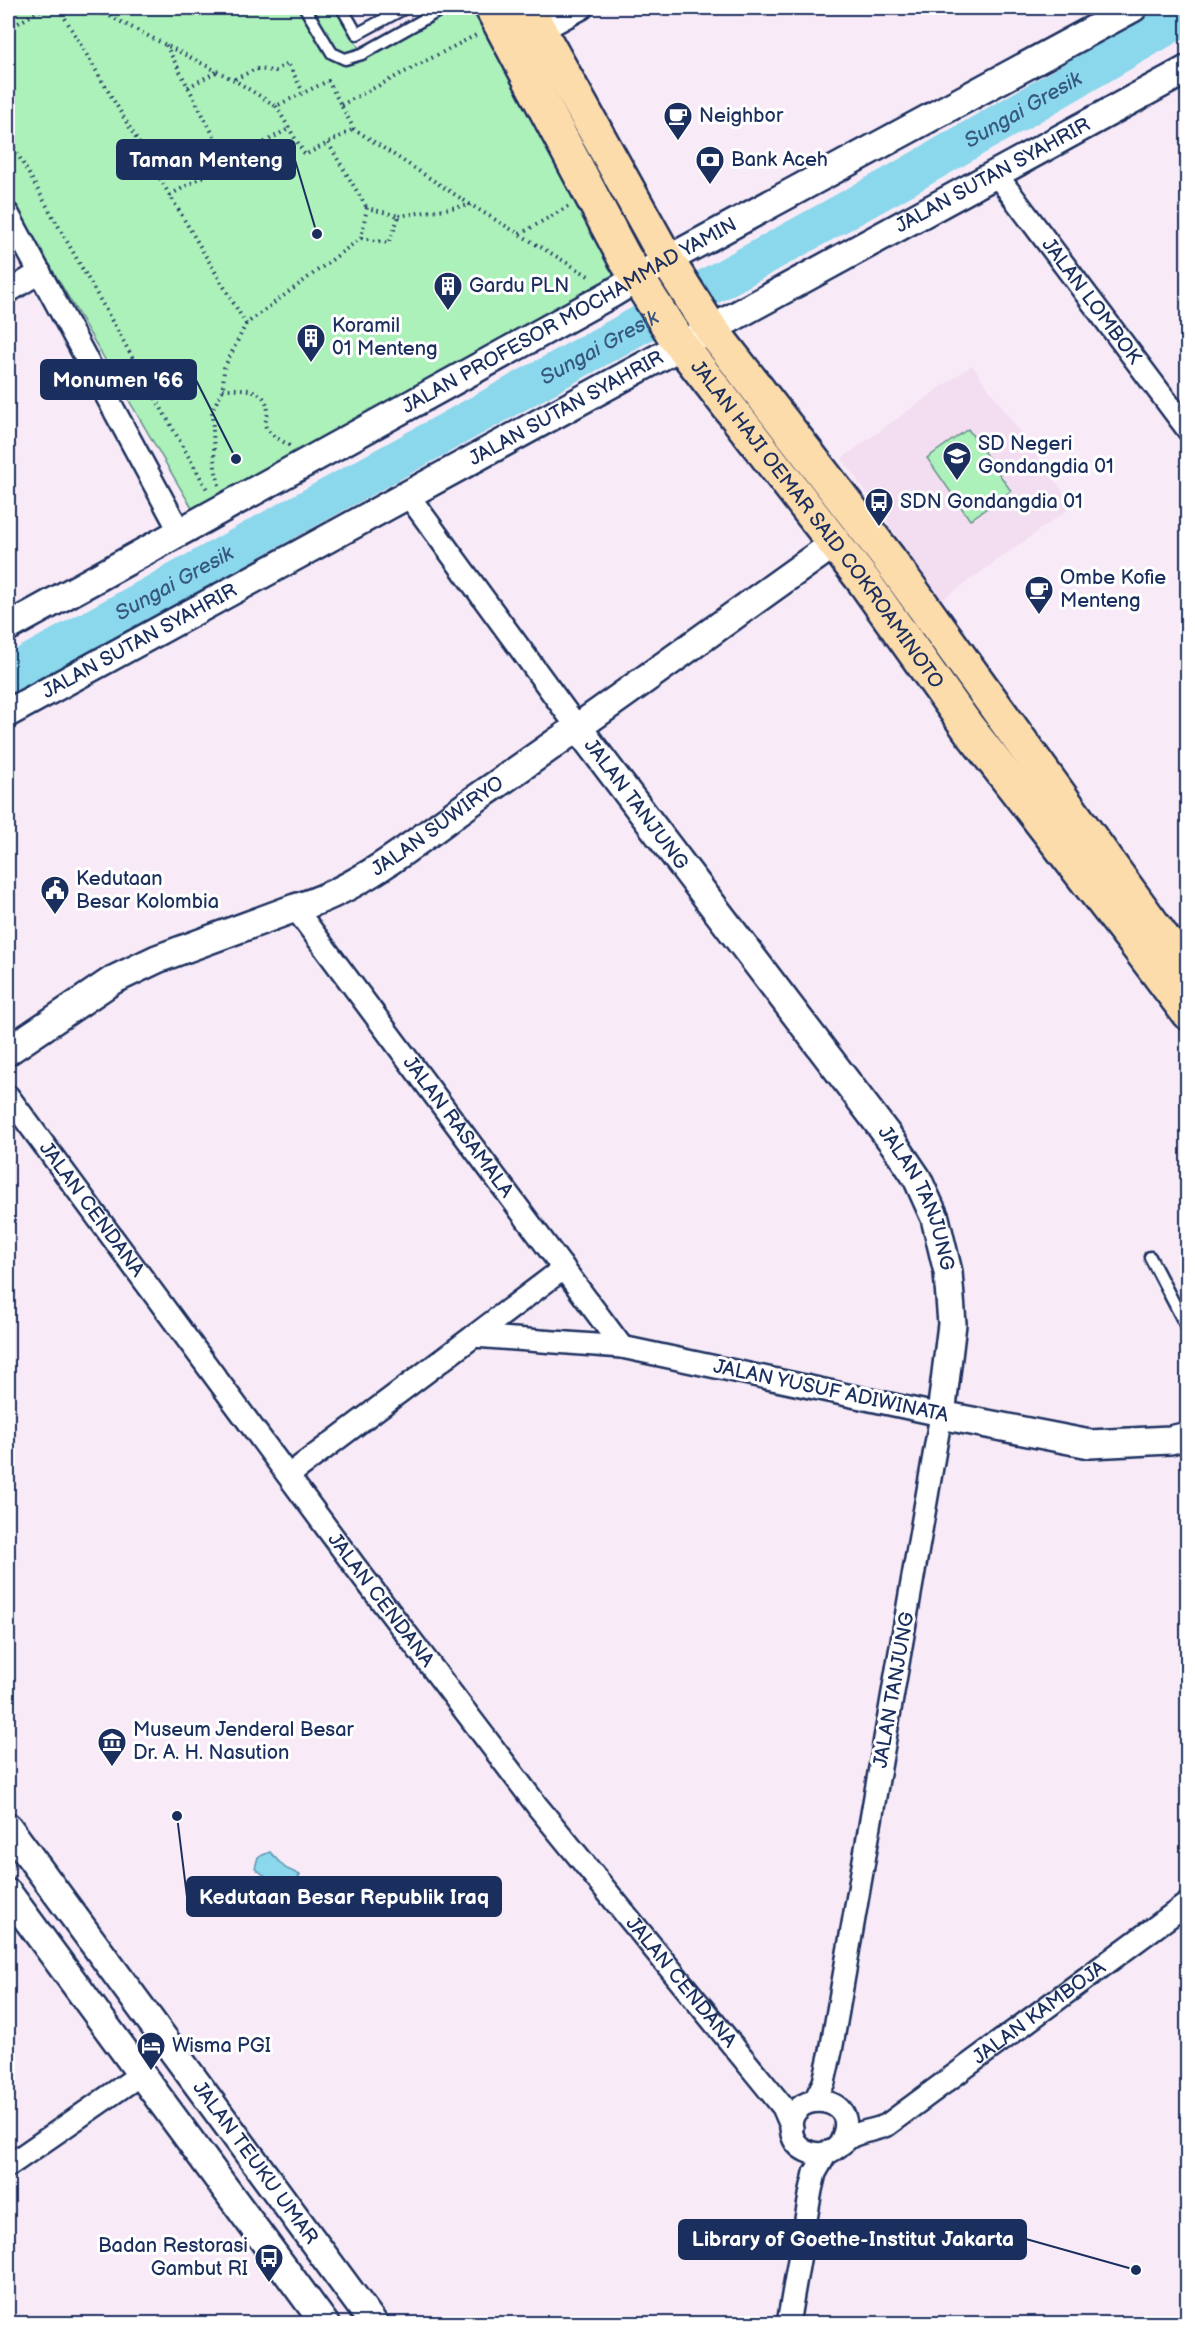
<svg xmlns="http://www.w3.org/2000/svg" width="1195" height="2331" font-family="'Balsamiq Sans',sans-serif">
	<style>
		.built { fill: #f3ddf1 }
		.green { fill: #acf0ba; stroke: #64908c; stroke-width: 1.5 }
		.water { fill: #8bd7eb; stroke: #5e94b3; stroke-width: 1.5 }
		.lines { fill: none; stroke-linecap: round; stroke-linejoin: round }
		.river { stroke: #8bd7eb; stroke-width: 38 }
		.service-casing { stroke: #1b2f5e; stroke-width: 15 }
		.minor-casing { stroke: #1b2f5e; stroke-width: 26 }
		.tertiary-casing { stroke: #1b2f5e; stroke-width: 32 }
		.primary-casing { stroke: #1b2f5e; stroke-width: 38 }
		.path { stroke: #1b2f5e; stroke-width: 4; stroke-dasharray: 1.5 4.5; stroke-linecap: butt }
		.service { stroke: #fff; stroke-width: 10 }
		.minor { stroke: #fff; stroke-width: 21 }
		.tertiary { stroke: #fff; stroke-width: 27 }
		.primary { stroke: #fddcac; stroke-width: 33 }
		.labels { text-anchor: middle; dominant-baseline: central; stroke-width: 6; stroke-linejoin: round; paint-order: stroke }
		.poi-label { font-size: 20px; fill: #1b2f5e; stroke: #fff; text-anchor: start }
		.street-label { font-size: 20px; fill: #1b2f5e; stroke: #fff }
		.water-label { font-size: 21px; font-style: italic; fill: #375981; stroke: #fff }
		.leader { fill: none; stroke: #1b2f5e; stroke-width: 2 }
		.callout-dot { fill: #1b2f5e; stroke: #fff; stroke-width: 2 }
		.callout { fill: #1b2f5e; stroke: #1b2f5e; stroke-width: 2 }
		.callout-label { font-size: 21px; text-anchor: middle; font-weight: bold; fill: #fff }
	</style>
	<rect width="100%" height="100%" fill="#f8ebf7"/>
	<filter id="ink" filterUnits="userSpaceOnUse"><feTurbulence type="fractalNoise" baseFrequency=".0167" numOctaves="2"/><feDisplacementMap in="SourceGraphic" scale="12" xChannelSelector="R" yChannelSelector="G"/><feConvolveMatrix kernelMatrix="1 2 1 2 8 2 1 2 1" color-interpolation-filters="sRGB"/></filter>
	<g filter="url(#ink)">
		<!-- built -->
		<path class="built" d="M972,365L1073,506L942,600L842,458Z"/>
		<!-- green -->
		<path class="green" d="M8,8H334L359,48L436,8H471L627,274L199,520L8,194Z
			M968,429L1011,491L970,520L927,458Z"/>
		<!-- water -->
		<path class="water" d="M270,1852L285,1868L300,1875L275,1905L258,1895L266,1877L255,1868L258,1857Z"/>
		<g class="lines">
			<!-- river -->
			<path class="river" id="s1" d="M8,675L894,184L1188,14"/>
			<!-- service casing -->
			<g class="service-casing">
				<path id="service" d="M305,8L332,53L345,59L362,54L444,8
					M342,8L357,34L405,8
					M1150,1257L1188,1330"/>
			</g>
			<!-- minor casing -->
			<g class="minor-casing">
				<g id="minor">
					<path d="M540,31L582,8"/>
					<path id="s2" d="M996,174L1188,430"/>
					<path d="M8,214L180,532"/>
					<path d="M8,292L40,272"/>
					<path d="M408,495L578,728"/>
					<path id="s3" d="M295,908L622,1347"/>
					<path id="s4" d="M8,1096L354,1565L538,1807L783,2107L792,2128"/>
					<path d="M474,1336L564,1268"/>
					<path d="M289,1475L474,1336L622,1347L941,1415L831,2051L824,2082L815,2100"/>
					<path id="s5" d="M839,2145C870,2092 781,2086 792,2134C796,2150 814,2157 829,2152C838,2149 844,2140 852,2136C863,2131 876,2130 887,2125L1188,1903"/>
					<path d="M8,2166L141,2074"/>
					<path d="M788,2324L811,2190L815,2173L827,2152"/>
				</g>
			</g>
			<!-- tertiary casing -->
			<g class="tertiary-casing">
				<g id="tertiary">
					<path id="s6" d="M8,627L611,294L667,260L1133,8"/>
					<path id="s7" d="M8,713L1188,69"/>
					<path id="s8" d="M578,728L894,1144L917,1178L935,1218L948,1272L952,1324L941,1415L1090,1444L1170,1440L1188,1436"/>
					<path id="s9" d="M8,1051L113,980L157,959L295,908C359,891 423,836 477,798C597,715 716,628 835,543"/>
					<path id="s10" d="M8,1827L374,2324"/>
					<path d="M8,1893L325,2324"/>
				</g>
			</g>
			<!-- primary casing -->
			<g class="primary-casing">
				<g id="primary">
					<path id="s11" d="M492,8L624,257L677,340L863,580L969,729L1133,940L1188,1013"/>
					<path d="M527,8L667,260L711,329L889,559L1188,973"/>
				</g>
			</g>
			<!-- path -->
			<path class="path" d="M59,8L246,324L361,238L367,208L399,216L389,243L361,238
				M94,8L234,80L276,106L328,81L354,129L471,205L592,278
				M8,29L44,8
				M166,45L228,163
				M235,79L256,69L275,71L288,63L303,92
				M188,87L218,71
				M341,105L478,34
				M276,106L305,155L354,129
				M8,137L208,491
				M328,143L367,208
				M170,195L290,128
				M399,216L471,205
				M520,234L569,206
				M223,389C241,389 266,386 268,411C268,417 263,423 267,429C271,436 283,441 290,446
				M219,485L215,468L212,411L223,389L224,368L246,324"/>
			<!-- service -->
			<use href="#service" class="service"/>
			<!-- minor -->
			<use href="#minor" class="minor"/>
			<!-- tertiary -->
			<use href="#tertiary" class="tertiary"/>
			<!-- primary -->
			<use href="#primary" class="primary"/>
		</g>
	</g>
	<!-- icons -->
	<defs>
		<g id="cafe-pin" transform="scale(1.5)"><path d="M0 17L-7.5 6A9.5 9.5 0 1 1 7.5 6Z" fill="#1b2f5e" stroke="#fff"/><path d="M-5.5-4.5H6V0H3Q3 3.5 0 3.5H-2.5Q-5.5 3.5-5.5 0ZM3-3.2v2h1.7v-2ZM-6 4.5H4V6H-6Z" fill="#fff"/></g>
		<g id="bank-pin" transform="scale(1.5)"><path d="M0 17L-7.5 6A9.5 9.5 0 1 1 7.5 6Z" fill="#1b2f5e" stroke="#fff"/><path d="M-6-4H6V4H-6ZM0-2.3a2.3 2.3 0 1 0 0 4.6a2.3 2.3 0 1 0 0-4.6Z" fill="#fff"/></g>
		<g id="building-pin" transform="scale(1.5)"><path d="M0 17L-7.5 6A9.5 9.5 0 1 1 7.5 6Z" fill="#1b2f5e" stroke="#fff"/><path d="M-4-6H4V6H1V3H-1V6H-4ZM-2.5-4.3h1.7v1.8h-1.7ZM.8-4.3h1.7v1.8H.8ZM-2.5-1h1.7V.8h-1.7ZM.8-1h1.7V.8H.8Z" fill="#fff"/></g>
		<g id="school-pin" transform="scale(1.5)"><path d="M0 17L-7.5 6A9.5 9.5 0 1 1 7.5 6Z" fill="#1b2f5e" stroke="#fff"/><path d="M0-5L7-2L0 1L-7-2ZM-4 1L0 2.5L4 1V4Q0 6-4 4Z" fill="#fff"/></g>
		<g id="bus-pin" transform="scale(1.5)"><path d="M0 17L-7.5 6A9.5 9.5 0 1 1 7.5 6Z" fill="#1b2f5e" stroke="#fff"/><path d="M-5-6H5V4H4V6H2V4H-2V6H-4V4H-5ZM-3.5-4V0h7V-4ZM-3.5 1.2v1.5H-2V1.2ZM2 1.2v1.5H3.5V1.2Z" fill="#fff"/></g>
		<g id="civic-pin" transform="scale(1.5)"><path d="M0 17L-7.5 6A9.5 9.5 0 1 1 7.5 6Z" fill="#1b2f5e" stroke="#fff"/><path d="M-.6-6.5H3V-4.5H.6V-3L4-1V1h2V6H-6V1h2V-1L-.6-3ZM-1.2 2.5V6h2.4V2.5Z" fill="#fff"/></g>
		<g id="museum-pin" transform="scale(1.5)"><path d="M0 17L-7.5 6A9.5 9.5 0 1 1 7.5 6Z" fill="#1b2f5e" stroke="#fff"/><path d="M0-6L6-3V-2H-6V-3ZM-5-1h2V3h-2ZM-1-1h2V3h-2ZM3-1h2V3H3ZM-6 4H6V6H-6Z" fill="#fff"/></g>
		<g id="hotel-pin" transform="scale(1.5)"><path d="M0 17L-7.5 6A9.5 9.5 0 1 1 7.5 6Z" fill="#1b2f5e" stroke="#fff"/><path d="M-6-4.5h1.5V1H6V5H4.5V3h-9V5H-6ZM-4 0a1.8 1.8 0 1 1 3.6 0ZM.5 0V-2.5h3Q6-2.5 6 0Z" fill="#fff"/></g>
	</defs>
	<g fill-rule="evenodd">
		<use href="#cafe-pin" x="678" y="116"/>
		<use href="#bank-pin" x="710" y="160"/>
		<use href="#building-pin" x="448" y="286"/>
		<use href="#building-pin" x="311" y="338"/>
		<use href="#school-pin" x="957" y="456"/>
		<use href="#bus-pin" x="879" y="502"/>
		<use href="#cafe-pin" x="1039" y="590"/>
		<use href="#civic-pin" x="55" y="890"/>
		<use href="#museum-pin" x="112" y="1742"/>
		<use href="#hotel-pin" x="151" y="2046"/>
		<use href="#bus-pin" x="269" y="2258"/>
	</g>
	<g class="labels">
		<!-- poi labels -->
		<g class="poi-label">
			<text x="699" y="116">Neighbor</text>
			<text x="731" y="160">Bank Aceh</text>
			<text x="469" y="286">Gardu PLN</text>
			<text x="332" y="326">Koramil<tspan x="332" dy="23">01 Menteng</tspan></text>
			<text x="978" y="444">SD Negeri<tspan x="978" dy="23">Gondangdia 01</tspan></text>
			<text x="900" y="502">SDN Gondangdia 01</text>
			<text x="1060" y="578">Ombe Kofie<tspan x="1060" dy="23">Menteng</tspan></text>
			<text x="76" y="879">Kedutaan<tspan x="76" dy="23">Besar Kolombia</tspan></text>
			<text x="133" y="1730">Museum Jenderal Besar<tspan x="133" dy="23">Dr. A. H. Nasution</tspan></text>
			<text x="172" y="2046">Wisma PGI</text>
			<text x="248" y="2246" text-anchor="end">Badan Restorasi<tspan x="248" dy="23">Gambut RI</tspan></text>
		</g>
		<!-- street labels -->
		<g class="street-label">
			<text stroke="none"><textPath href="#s7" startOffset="1122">JALAN SUTAN SYAHRIR</textPath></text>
			<text stroke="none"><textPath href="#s2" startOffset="159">JALAN LOMBOK</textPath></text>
			<text stroke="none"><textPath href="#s6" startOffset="642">JALAN PROFESOR MOCHAMMAD YAMIN</textPath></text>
			<text stroke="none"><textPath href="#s7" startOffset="636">JALAN SUTAN SYAHRIR</textPath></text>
			<text stroke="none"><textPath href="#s11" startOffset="612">JALAN HAJI OEMAR SAID COKROAMINOTO</textPath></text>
			<text stroke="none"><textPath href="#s7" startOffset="150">JALAN SUTAN SYAHRIR</textPath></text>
			<text stroke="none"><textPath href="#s8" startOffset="96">JALAN TANJUNG</textPath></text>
			<text stroke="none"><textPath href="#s9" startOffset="488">JALAN SUWIRYO</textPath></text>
			<text stroke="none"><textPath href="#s3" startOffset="273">JALAN RASAMALA</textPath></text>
			<text stroke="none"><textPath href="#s8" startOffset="582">JALAN TANJUNG</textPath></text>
			<text stroke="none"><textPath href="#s4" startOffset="141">JALAN CENDANA</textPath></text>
			<text transform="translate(831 1391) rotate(12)">JALAN YUSUF ADIWINATA</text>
			<text stroke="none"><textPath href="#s4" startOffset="627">JALAN CENDANA</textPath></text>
			<text transform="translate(894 1690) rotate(-80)">JALAN TANJUNG</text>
			<text stroke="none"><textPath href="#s4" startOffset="1113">JALAN CENDANA</textPath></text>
			<text stroke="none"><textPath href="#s5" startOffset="411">JALAN KAMBOJA</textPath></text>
			<text stroke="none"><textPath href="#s10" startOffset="417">JALAN TEUKU UMAR</textPath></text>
		</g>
		<!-- water labels -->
		<g class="water-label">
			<text stroke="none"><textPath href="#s1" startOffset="1162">Sungai Gresik</textPath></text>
			<text stroke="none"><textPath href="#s1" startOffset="676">Sungai Gresik</textPath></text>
			<text stroke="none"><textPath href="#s1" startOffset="190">Sungai Gresik</textPath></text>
		</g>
	</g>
	<!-- callouts -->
	<path class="leader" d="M317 234L295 160M236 459L196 380M177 1816L187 1897M1136 2270L1026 2239"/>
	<g class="callout-dot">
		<circle cx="317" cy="234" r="6"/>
		<circle cx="236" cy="459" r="6"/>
		<circle cx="177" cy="1816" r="6"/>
		<circle cx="1136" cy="2270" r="6"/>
	</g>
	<g class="callout">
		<rect x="117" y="140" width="178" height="39" rx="6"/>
		<rect x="41" y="360" width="155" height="39" rx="6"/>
		<rect x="187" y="1877" width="314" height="39" rx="6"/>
		<rect x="679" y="2220" width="347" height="39" rx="6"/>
	</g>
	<g class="callout-label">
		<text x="206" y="167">Taman Menteng</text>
		<text x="118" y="387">Monumen '66</text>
		<text x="344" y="1904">Kedutaan Besar Republik Iraq</text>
		<text x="853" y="2246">Library of Goethe-Institut Jakarta</text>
	</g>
	<!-- margin -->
	<rect width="1195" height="2331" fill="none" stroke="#fff" stroke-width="30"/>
	<rect x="15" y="15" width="1165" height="2301" fill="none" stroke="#1b2f5e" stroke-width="2" filter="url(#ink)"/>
</svg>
